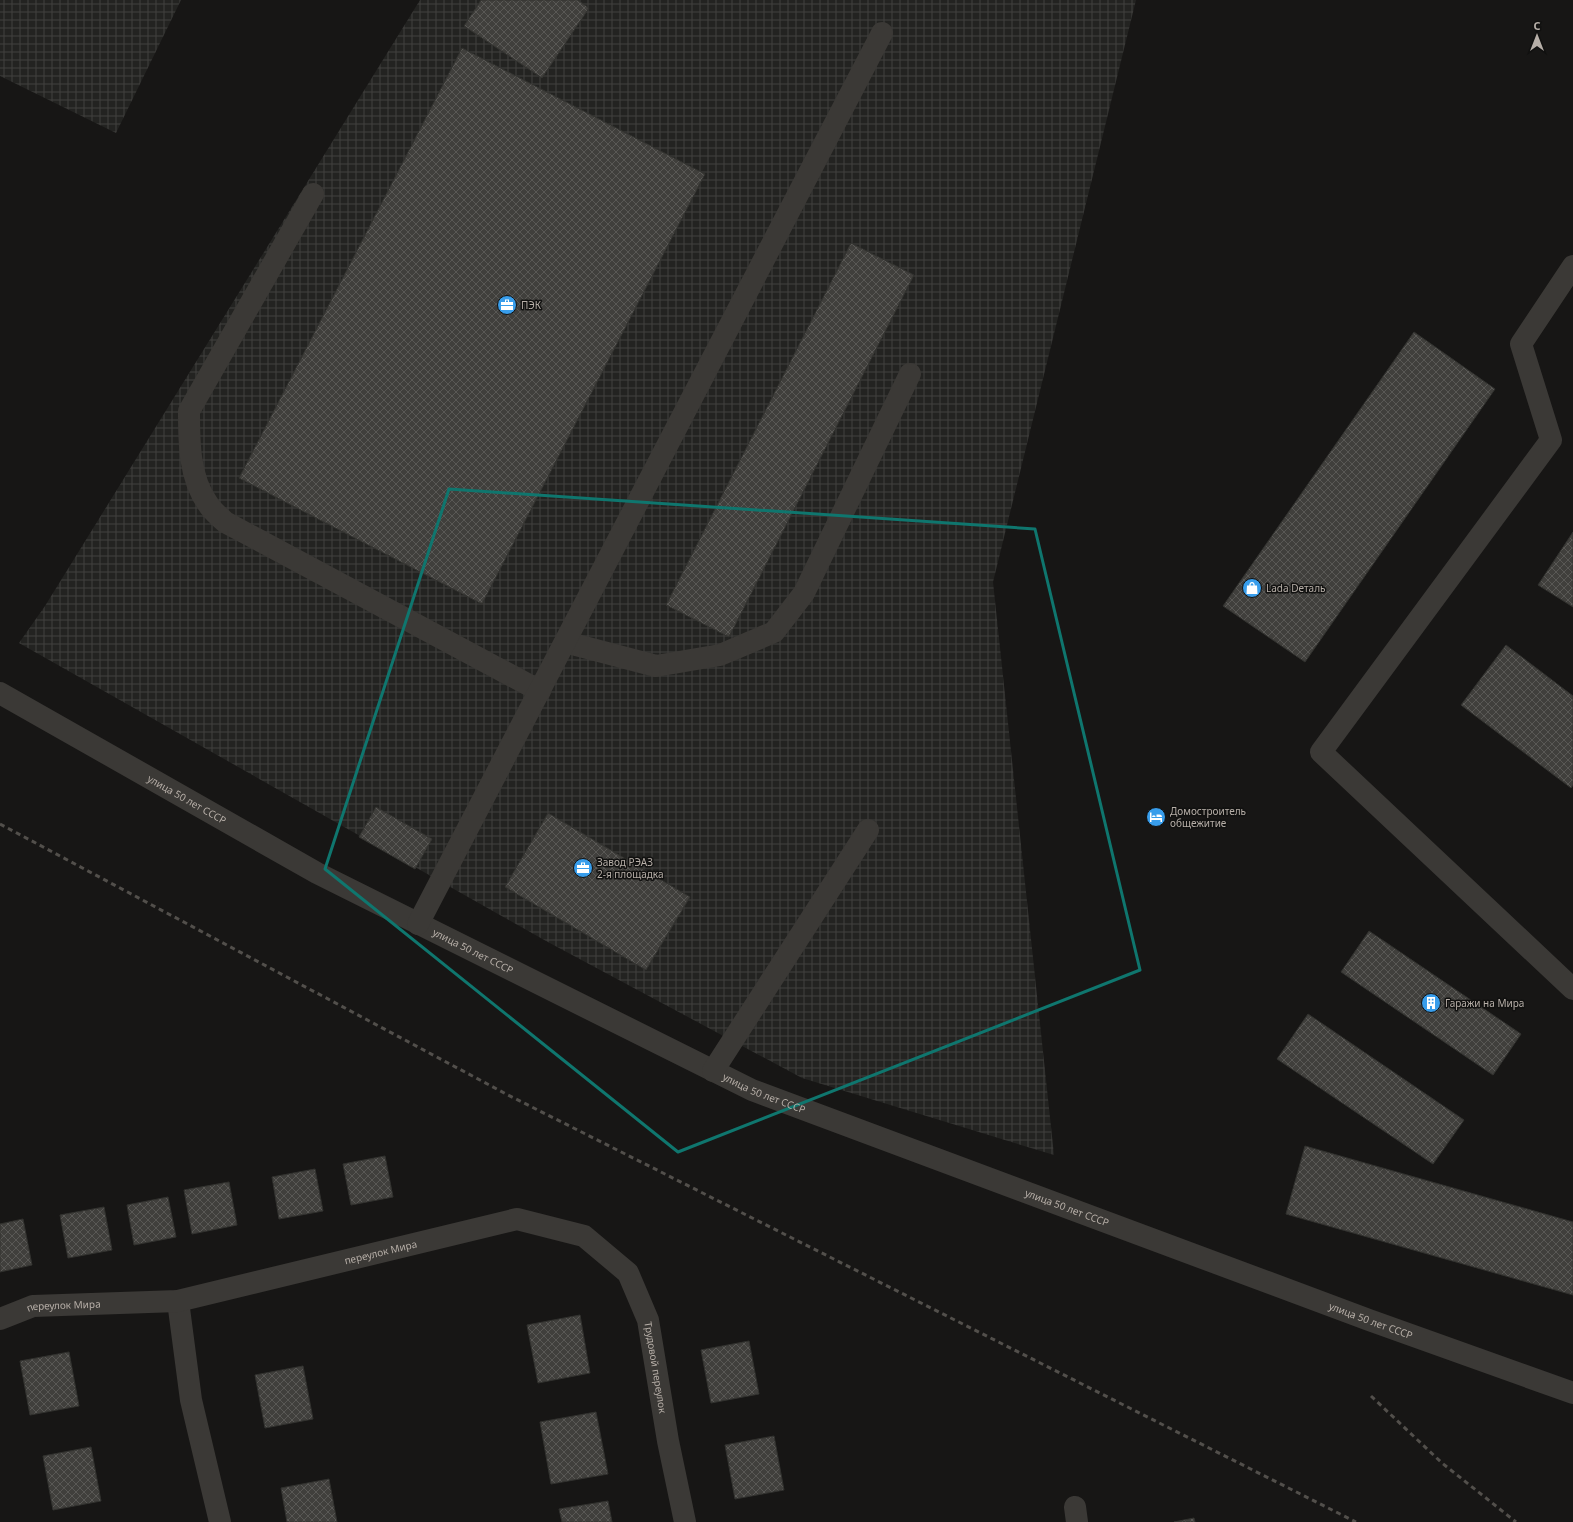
<svg xmlns="http://www.w3.org/2000/svg" width="1573" height="1522" font-family="'Noto Sans',sans-serif">
	<style>
		.industrial { fill: url(#industrial-grid) }
		.building { fill: url(#building-cross-hatch); stroke: #32322f }
		.lines { fill: none; stroke-linecap: round; stroke-linejoin: round }
		.minor { stroke: #3b3936; stroke-width: 22 }
		.rail { stroke: #524f4b; stroke-width: 3; stroke-dasharray: 5 4; stroke-linecap: butt }
		.marked { fill: none; stroke: #0f766e; stroke-width: 3; stroke-linejoin: round }
		.labels { text-anchor: middle; dominant-baseline: central; stroke-width: 3; stroke-linejoin: round; paint-order: stroke }
		.poi-label { font-size: 10px; fill: #b6aea7; stroke: #111110; text-anchor: start }
		.street-label { font-size: 10px; fill: #b6aea7; stroke: #111110 }
	</style>
	<defs>
		<pattern id="industrial-grid" width="8" height="8" patternUnits="userSpaceOnUse"><rect width="8" height="8" fill="#232321"/><path d="M0 4h8M4 0v8" fill="none" stroke="#41403e"/></pattern>
		<pattern id="building-cross-hatch" width="8" height="8" patternUnits="userSpaceOnUse"><rect width="8" height="8" fill="#403f3c"/><path d="M0 0l8 8M0 8l8-8" fill="none" stroke="#595855"/></pattern>
	</defs>
	<rect width="100%" height="100%" fill="#171615"/>
	<!-- industrial -->
	<path class="industrial" d="M0,0H181L116,133L0,76Z
		M420,0H1136L993,582L1054,1155L802,1078L546,941L19,643L45,606Z"/>
	<!-- building -->
	<path class="building" d="M481,0H578L589,8L542,78L464,26Z
		M462,48L705,174L482,604L239,478Z
		M851,243L914,275L729,637L666,605Z
		M1414,332L1495,389L1305,662L1223,606Z
		M1573,532V607L1538,585Z
		M1506,645L1573,696V785L1571,788L1461,705Z
		M376,807L432,839L415,869L359,837Z
		M548,813L690,897L646,970L505,887Z
		M1369,931L1521,1034L1493,1075L1341,972Z
		M1308,1014L1464,1120L1433,1164L1277,1059Z
		M1305,1146L1573,1222V1295L1286,1214Z
		M385,1156L393,1197L351,1205L343,1164Z
		M315,1169L323,1211L279,1219L272,1177Z
		M229,1182L237,1225L192,1234L184,1190Z
		M168,1197L176,1237L134,1245L127,1205Z
		M104,1207L112,1250L68,1258L60,1215Z
		M23,1219L32,1265L0,1272V1224Z
		M580,1315L590,1373L538,1383L527,1325Z
		M749,1341L759,1394L711,1403L701,1350Z
		M69,1352L79,1406L30,1415L20,1361Z
		M303,1366L313,1419L265,1428L255,1375Z
		M596,1412L608,1474L551,1484L540,1422Z
		M774,1436L784,1490L735,1499L725,1445Z
		M91,1447L101,1501L53,1510L43,1456Z
		M329,1479L337,1522H287L281,1488Z
		M608,1501L612,1522H562L559,1509Z
		M1194,1518L1195,1522H1174Z"/>
	<g class="lines">
		<!-- minor -->
		<g class="minor">
			<path d="M313,194L189,411C189,442 189,478 208,504C212,511 219,516 225,522L540,691"/>
			<path d="M1573,266L1521,344L1551,440L1321,752L1573,989"/>
			<path d="M565,642L656,666L720,655L774,632L804,593L910,374"/>
			<path id="s1" d="M0,693L317,873L752,1090L1369,1320L1573,1393"/>
			<path d="M418,924L882,33"/>
			<path d="M713,1071L868,830"/>
			<path d="M178,1301L191,1400L220,1522"/>
			<path id="s2" d="M0,1319L33,1306L178,1301L517,1219L584,1236L628,1273L648,1320L668,1441L685,1522"/>
			<path d="M1075,1507L1077,1522"/>
		</g>
		<!-- rail -->
		<path class="rail" d="M0,824L508,1095L1356,1522
			M1371,1396L1442,1463L1516,1522"/>
	</g>
	<!-- marked area -->
	<path class="marked" d="M449,489L1035,529L1140,970L678,1152L325,869Z"/>
	<!-- icons -->
	<defs>
		<g id="office-disc" transform="scale(1)"><circle r="9.5" fill="#389deb" stroke="#111110"/><path d="M-6-3h4V-5.5h4V-3h4V5H-6ZM-1-4.5V-3h2v-1.5ZM-6 0V1H6V0Z" fill="#fff"/></g>
		<g id="shop-disc" transform="scale(1)"><circle r="9.5" fill="#389deb" stroke="#111110"/><path d="M-5-2.5h2.3a2.7 3.5 0 0 1 5.4 0H5L5.5 6h-11ZM-1.5-2.5h3a1.5 2.3 0 0 0-3 0Z" fill="#fff"/></g>
		<g id="hotel-disc" transform="scale(1)"><circle r="9.5" fill="#389deb" stroke="#111110"/><path d="M-6-4.5h1.5V1H6V5H4.5V3h-9V5H-6ZM-4 0a1.8 1.8 0 1 1 3.6 0ZM.5 0V-2.5h3Q6-2.5 6 0Z" fill="#fff"/></g>
		<g id="building-disc" transform="scale(1)"><circle r="9.5" fill="#389deb" stroke="#111110"/><path d="M-4-6H4V6H1V3H-1V6H-4ZM-2.5-4.3h1.7v1.8h-1.7ZM.8-4.3h1.7v1.8H.8ZM-2.5-1h1.7V.8h-1.7ZM.8-1h1.7V.8H.8Z" fill="#fff"/></g>
	</defs>
	<g fill-rule="evenodd">
		<use href="#office-disc" x="507" y="305"/>
		<use href="#shop-disc" x="1252" y="588"/>
		<use href="#hotel-disc" x="1156" y="817"/>
		<use href="#office-disc" x="583" y="868"/>
		<use href="#building-disc" x="1431" y="1003"/>
	</g>
	<g class="labels">
		<!-- poi labels -->
		<g class="poi-label">
			<text x="521" y="305">ПЭК</text>
			<text x="1266" y="588">Lada Dеталь</text>
			<text x="1170" y="811">Домостроитель<tspan x="1170" dy="12">общежитие</tspan></text>
			<text x="597" y="862">Завод РЭАЗ<tspan x="597" dy="12">2-я площадка</tspan></text>
			<text x="1445" y="1003">Гаражи на Мира</text>
		</g>
		<!-- street labels -->
		<g class="street-label">
			<text stroke="none"><textPath href="#s1" startOffset="215">улица 50 лет СССР</textPath></text>
			<text stroke="none"><textPath href="#s1" startOffset="539">улица 50 лет СССР</textPath></text>
			<text stroke="none"><textPath href="#s1" startOffset="863">улица 50 лет СССР</textPath></text>
			<text stroke="none"><textPath href="#s1" startOffset="1187">улица 50 лет СССР</textPath></text>
			<text stroke="none"><textPath href="#s2" startOffset="389">переулок Мира</textPath></text>
			<text stroke="none"><textPath href="#s2" startOffset="66">переулок Мира</textPath></text>
			<text stroke="none"><textPath href="#s1" startOffset="1511">улица 50 лет СССР</textPath></text>
			<text stroke="none"><textPath href="#s2" startOffset="755">Трудовой переулок</textPath></text>
		</g>
	</g>
	<!-- north arrow -->
	<g transform="translate(1537 36)" stroke="#111110" stroke-width="3" paint-order="stroke">
	<path d="M0-3L7 15L0 10L-7 15Z" fill="#b6aea7"/>
	<text y="-6" font-size="11" font-weight="bold" text-anchor="middle" fill="#b6aea7">С</text>
	</g>
</svg>
